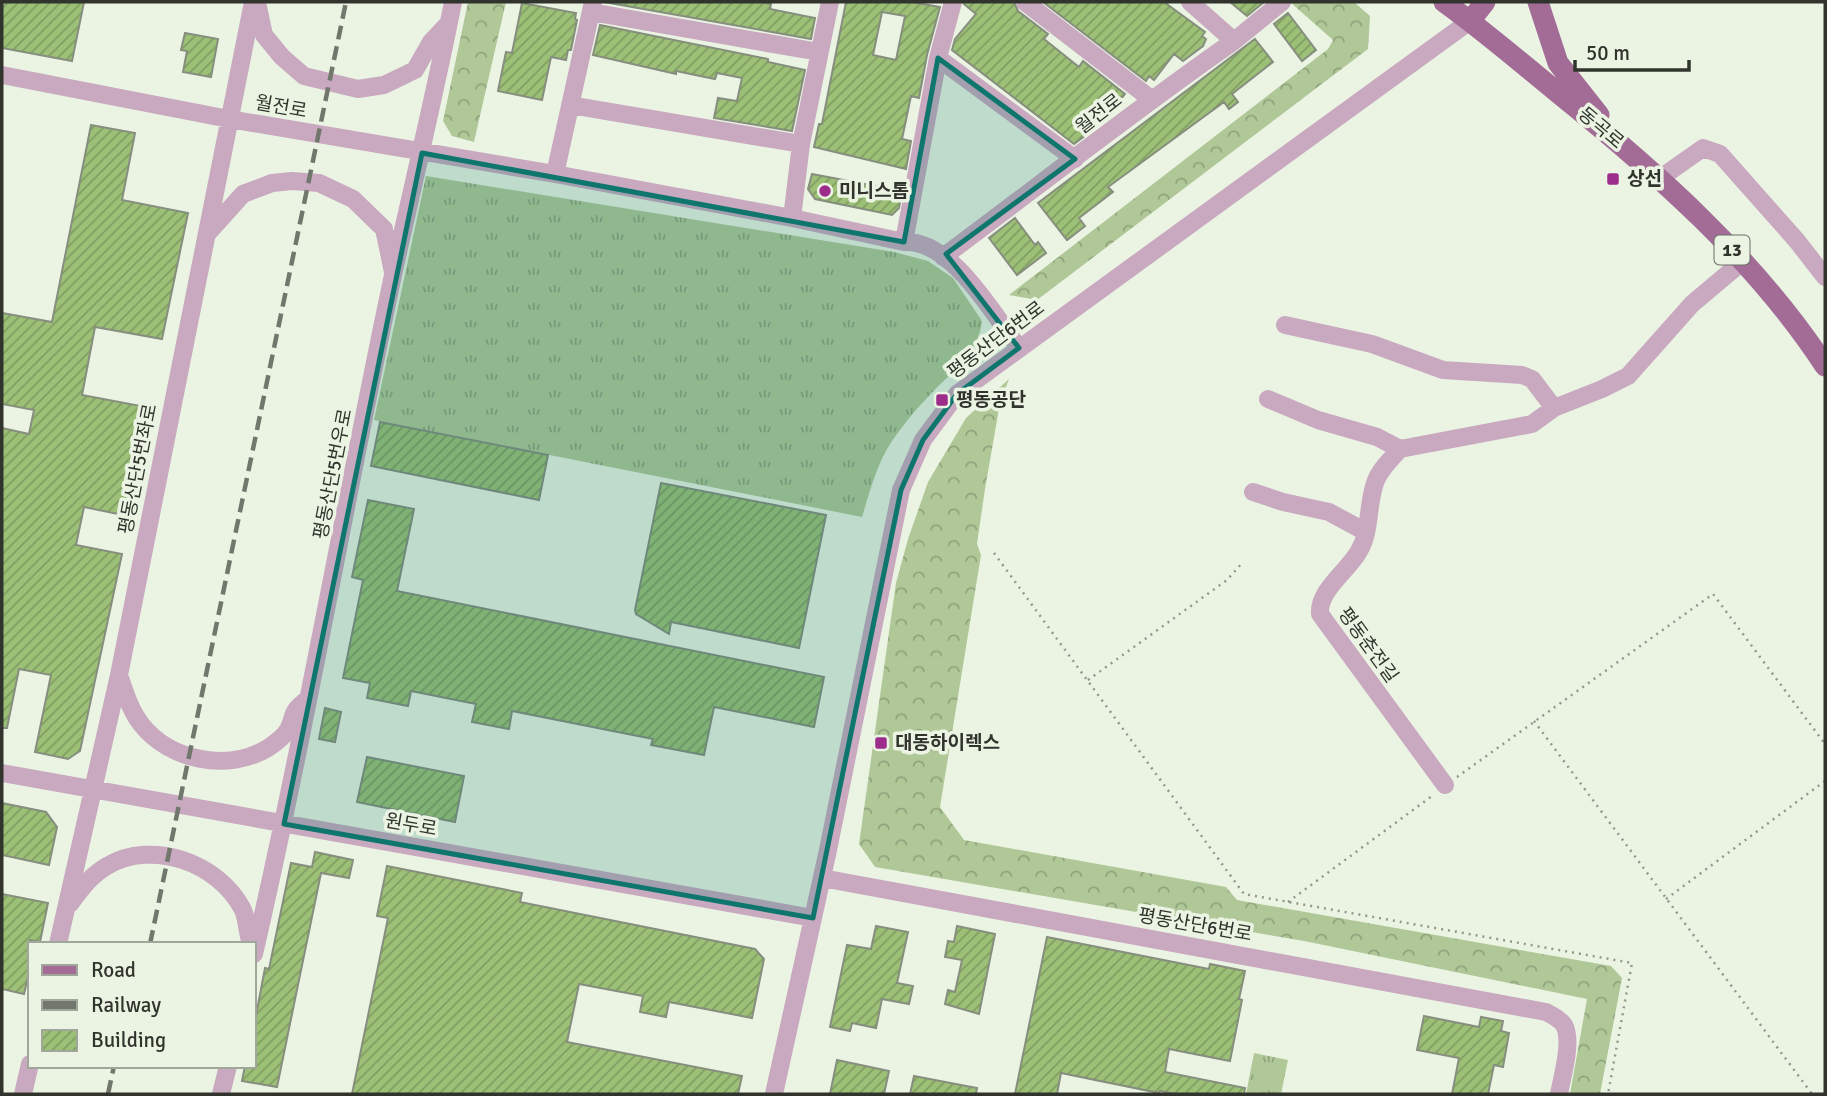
<svg xmlns="http://www.w3.org/2000/svg" width="1827" height="1096" font-family="Signika,'Noto Sans KR',sans-serif">
	<style>
		.grass { fill: url(#grass-tufts) }
		.forest { fill: url(#forest-crowns) }
		.building { fill: url(#building-hatch); stroke: #868e7e; stroke-width: 2; fill-rule: evenodd }
		.lines { fill: none; stroke-linecap: round; stroke-linejoin: round }
		.path { stroke: #91988c; stroke-width: 2.5; stroke-dasharray: 2 5; stroke-linecap: butt }
		.minor { stroke: #c8a9c0; stroke-width: 18 }
		.major { stroke: #a26c96; stroke-width: 21 }
		.rail { stroke: #71776c; stroke-width: 4.5; stroke-dasharray: 14 7; stroke-linecap: butt }
		.marked { fill: #0f766e; fill-opacity: 0.2; stroke: #0f766e; stroke-width: 5; stroke-linejoin: round }
		.poi-dot { fill: #9c2d8b; stroke: #ebf4e3; stroke-width: 2.5 }
		.labels { text-anchor: middle; dominant-baseline: central; stroke-width: 7; stroke-linejoin: round; paint-order: stroke }
		.shield { fill: #ebf4e3; stroke: #686e64; stroke-width: 2 }
		.shield-label { font-size: 18px; font-weight: bold; fill: #30342d }
		.street-label { font-size: 19px; fill: #30342d; stroke: #ebf4e3 }
		.poi-label { font-size: 19px; font-weight: bold; fill: #30342d; stroke: #ebf4e3; text-anchor: start }
	</style>
	<defs>
		<pattern id="grass-tufts" width="24" height="20" patternUnits="userSpaceOnUse" patternTransform="scale(1.75)"><rect width="24" height="20" fill="#b0c898"/><path d="M3 7l-1-3M5 7V3M7 7l1-3M15 17l-1-3M17 17v-4M19 17l1-3" fill="none" stroke="#90a37c"/></pattern>
		<pattern id="forest-crowns" width="20" height="18" patternUnits="userSpaceOnUse" patternTransform="scale(1.75)"><rect width="20" height="18" fill="#b0c898"/><path d="M2 6a3 3 0 1 1 6 0M12 15a3 3 0 1 1 6 0" fill="none" stroke="#90a37c"/></pattern>
		<pattern id="building-hatch" width="6" height="6" patternUnits="userSpaceOnUse" patternTransform="scale(1.75)"><rect width="6" height="6" fill="#9dc077"/><path d="M-1 1l2-2M0 6l6-6M5 7l2-2" fill="none" stroke="#809d62"/></pattern>
	</defs>
	<rect width="100%" height="100%" fill="#ebf4e3"/>
	<!-- grass -->
	<path class="grass" d="M426,176L894,252L928,261L953,278L982,321C978,356 948,374 926,399C914,411 902,427 892,441C877,463 870,491 862,517L374,420Z
		M1254,1053L1288,1060L1281,1094H1246Z"/>
	<!-- forest -->
	<path class="forest" d="M468,2H506L474,142L452,136L443,121Z
		M1290,2H1354L1370,16L1368,49L1037,300L1009,295L1328,49L1333,40Z
		M1009,379L1000,403L985,489L977,544L981,555L940,807L964,840L1226,887L1237,900L1611,966L1622,978L1600,1094H1570L1587,999L1304,941L875,867L859,844L896,583L908,539L928,482L966,418Z"/>
	<!-- building -->
	<path class="building" d="M2,2H84L72,61L2,48Z
		M604,2H760L771,4L770,9L815,18L811,39Z
		M846,2H912L940,7L927,55L919,98L911,96L902,139L911,141L906,169L814,147L819,124H822ZM882,12L905,16L896,60L873,55Z
		M964,2H1014L1018,11L1048,34L1044,39L1079,67L1083,61L1125,94L1104,121L1100,118L1086,135L1074,144L952,50L955,39L976,14L964,4Z
		M1043,2H1164L1205,32L1202,36L1206,39L1203,46L1183,61L1174,54L1154,80L1149,76L1146,81Z
		M1230,2H1264L1247,16Z
		M522,3L576,13L575,19L577,20L571,50H568L566,60L551,57L542,100L498,91L506,52L512,53Z
		M1288,13L1316,50L1302,61L1274,24Z
		M600,25L768,59V62L805,70L792,131L714,118L718,98L737,101L742,78L717,73L715,79L676,71V74L593,55Z
		M185,33L218,39L211,77L183,72L187,51L181,50Z
		M1255,39L1273,62L1232,94L1238,102L1229,109L1224,102L1108,187L1113,192L1079,218L1085,226L1067,240L1038,203Z
		M91,125L135,133L122,200L188,213L162,339L95,327L82,395L146,407L128,516L84,507L76,545L122,554L80,751L68,759L35,752L51,675L19,669L7,728H2V428L29,434L34,410L2,404V313L52,322Z
		M812,174L902,191L899,208L892,215L815,199L808,189Z
		M1015,218L1035,245L1038,242L1046,253L1017,275L989,238Z
		M380,422L548,455L539,500L371,466Z
		M661,483L826,515L799,648L671,622L669,634L636,614L635,610Z
		M368,500L414,509L397,591L824,677L814,727L714,707L704,755L651,745L653,739L512,711L509,729L472,722L476,704L411,691L408,706L367,698L370,683L343,678L363,580L352,577Z
		M325,708L341,712L335,742L319,739Z
		M367,757L464,776L455,822L357,802Z
		M2,803L46,812L57,827L49,865L2,855Z
		M315,852L353,860L349,878L321,873L277,1087L242,1081L245,1066H254V1026L265,968L269,969L291,863L312,867Z
		M387,866L522,893L520,902L755,949L764,959L752,1018L669,1002L666,1017L640,1012L643,996L579,984L567,1042L742,1076L738,1094H352L388,918L377,916Z
		M2,894L48,903L40,942L30,940V968L24,994L2,989Z
		M876,926L908,932L897,983L913,986L909,1004L882,999L876,1028L852,1023L850,1031L830,1027L847,945L871,949Z
		M957,926L995,934L979,1014L945,1004L948,990L955,992L962,960L945,957L948,941L954,942Z
		M1047,937L1209,969L1210,964L1245,971L1239,999L1242,1000L1230,1061L1169,1049L1165,1072L1245,1088L1244,1094H1175L1160,1091L1159,1093L1061,1073L1057,1094H1015Z
		M1424,1016L1479,1027L1481,1017L1503,1021L1501,1031L1509,1033L1503,1067L1494,1065L1488,1094H1452L1459,1058L1417,1050Z
		M837,1060L889,1071L884,1094H830Z
		M914,1076L977,1088L976,1094H910Z"/>
	<g class="lines">
		<!-- path -->
		<path class="path" d="M994,553L1244,894L1632,963L1608,1094
			M1088,680L1227,580L1243,562
			M1534,721L1812,1094
			M1457,777L1713,594L1825,744
			M1666,899L1825,781
			M1288,902L1432,796"/>
		<!-- minor -->
		<path class="minor" d="M257,2L264,35L282,57L304,76L358,89L384,85L415,70L431,42L448,24
			M1025,2L1151,99
			M591,12L819,52
			M1234,41L1282,2
			M938,58L1075,159
			M2,75L229,119L555,174L792,218L904,242C951,239 993,314 1019,348
			M570,105L801,144
			M555,174L593,2
			M1659,179L1703,148L1720,154L1797,241L1825,277
			M792,218L801,144L830,2
			M208,233L243,194L272,183L292,181L319,183L353,199L384,229L393,272
			M904,242L938,58L953,2
			M943,257C1040,185 1135,110 1234,41L1190,2
			M1285,325L1372,344L1443,370L1522,375L1532,379L1554,408
			M1268,399L1318,420L1377,437L1400,449L1532,424L1554,408L1602,389L1628,376L1692,304L1743,261
			M1400,449C1391,459 1379,470 1375,483C1367,506 1371,531 1359,551C1349,570 1318,590 1320,614L1445,785
			M1253,492L1283,502L1329,512L1366,532
			M119,675C125,692 130,710 141,724C170,761 228,772 268,748C274,744 284,736 288,730C292,723 292,715 296,710C299,706 304,702 308,699
			M2,773L813,918
			M822,878L1546,1012C1552,1015 1560,1019 1564,1025C1573,1041 1562,1077 1559,1094
			M70,904C81,889 90,876 107,866C153,839 218,863 242,908C247,916 247,933 251,944
			M58,944L119,675L253,2
			M254,954C306,729 345,501 393,275C413,184 435,94 453,2
			M23,1094L30,1064
			M221,1094L228,1066
			M774,1094L828,850L901,490L923,440L957,394L1470,21"/>
		<!-- major -->
		<path class="major" d="M1444,2C1483,30 1520,62 1557,92C1656,172 1755,259 1825,366
			M1538,2L1558,63L1599,115
			M1470,21L1485,2"/>
		<!-- rail -->
		<path class="rail" d="M150,944L346,2
			M108,1094L114,1066"/>
	</g>
	<!-- marked area -->
	<path class="marked" d="M938,58L1075,159L946,254L1019,348L957,394L923,440L901,490L813,918L284,824L422,153L904,242Z"/>
	<!-- markers -->
	<g class="poi-dot">
		<rect x="1606" y="172" width="14" height="14" rx="3.5"/>
		<circle cx="825" cy="191" r="7"/>
		<rect x="935" y="393" width="14" height="14" rx="3.5"/>
		<rect x="874" y="736" width="14" height="14" rx="3.5"/>
	</g>
	<g class="labels">
		<!-- shield labels -->
		<rect class="shield" x="1714.5" y="235.5" width="35" height="29" rx="5"/>
		<g class="shield-label">
			<text x="1732" y="250">13</text>
		</g>
		<!-- street labels -->
		<g class="street-label">
			<text transform="translate(281 107) rotate(10)">월전로</text>
			<text transform="translate(1099 114) rotate(-38)">월전로</text>
			<text transform="translate(1601 128) rotate(40)">동곡로</text>
			<text transform="translate(996 340) rotate(-37)">평동산단6번로</text>
			<text transform="translate(138 469) rotate(-79)">평동산단5번좌로</text>
			<text transform="translate(333 474) rotate(-79)">평동산단5번우로</text>
			<text transform="translate(1368 645) rotate(54)">평동춘전길</text>
			<text transform="translate(411 825) rotate(10)">원두로</text>
			<text transform="translate(1195 925) rotate(10)">평동산단6번로</text>
		</g>
		<!-- poi labels -->
		<g class="poi-label">
			<text x="1627" y="179">상선</text>
			<text x="839" y="191">미니스톱</text>
			<text x="956" y="400">평동공단</text>
			<text x="895" y="743">대동하이렉스</text>
		</g>
	</g>
	<!-- border -->
	<rect width="1827" height="1096" fill="none" stroke="#30342d" stroke-width="7"/>
	<!-- legend -->
	<rect x="28" y="942" width="228" height="126" fill="#ebf4e3" stroke="#a0a79a" stroke-width="2"/>
	<rect x="42" y="965" width="35" height="10" fill="#a26c96" stroke="#a0a79a" stroke-width="2"/>
	<text x="91" y="977" font-size="21" fill="#30342d">Road</text>
	<rect x="42" y="1000" width="35" height="10" fill="#71776c" stroke="#a0a79a" stroke-width="2"/>
	<text x="91" y="1012" font-size="21" fill="#30342d">Railway</text>
	<rect x="42" y="1030" width="35" height="21" fill="url(#building-hatch)" stroke="#a0a79a" stroke-width="2"/>
	<text x="91" y="1047" font-size="21" fill="#30342d">Building</text>
	<!-- scale -->
	<path d="M1575 60v10h114v-10" fill="none" stroke="#30342d" stroke-width="3.5"/>
	<text x="1586" y="60" font-size="21" fill="#30342d" stroke="#ebf4e3" stroke-width="5" paint-order="stroke">50 m</text>
</svg>
